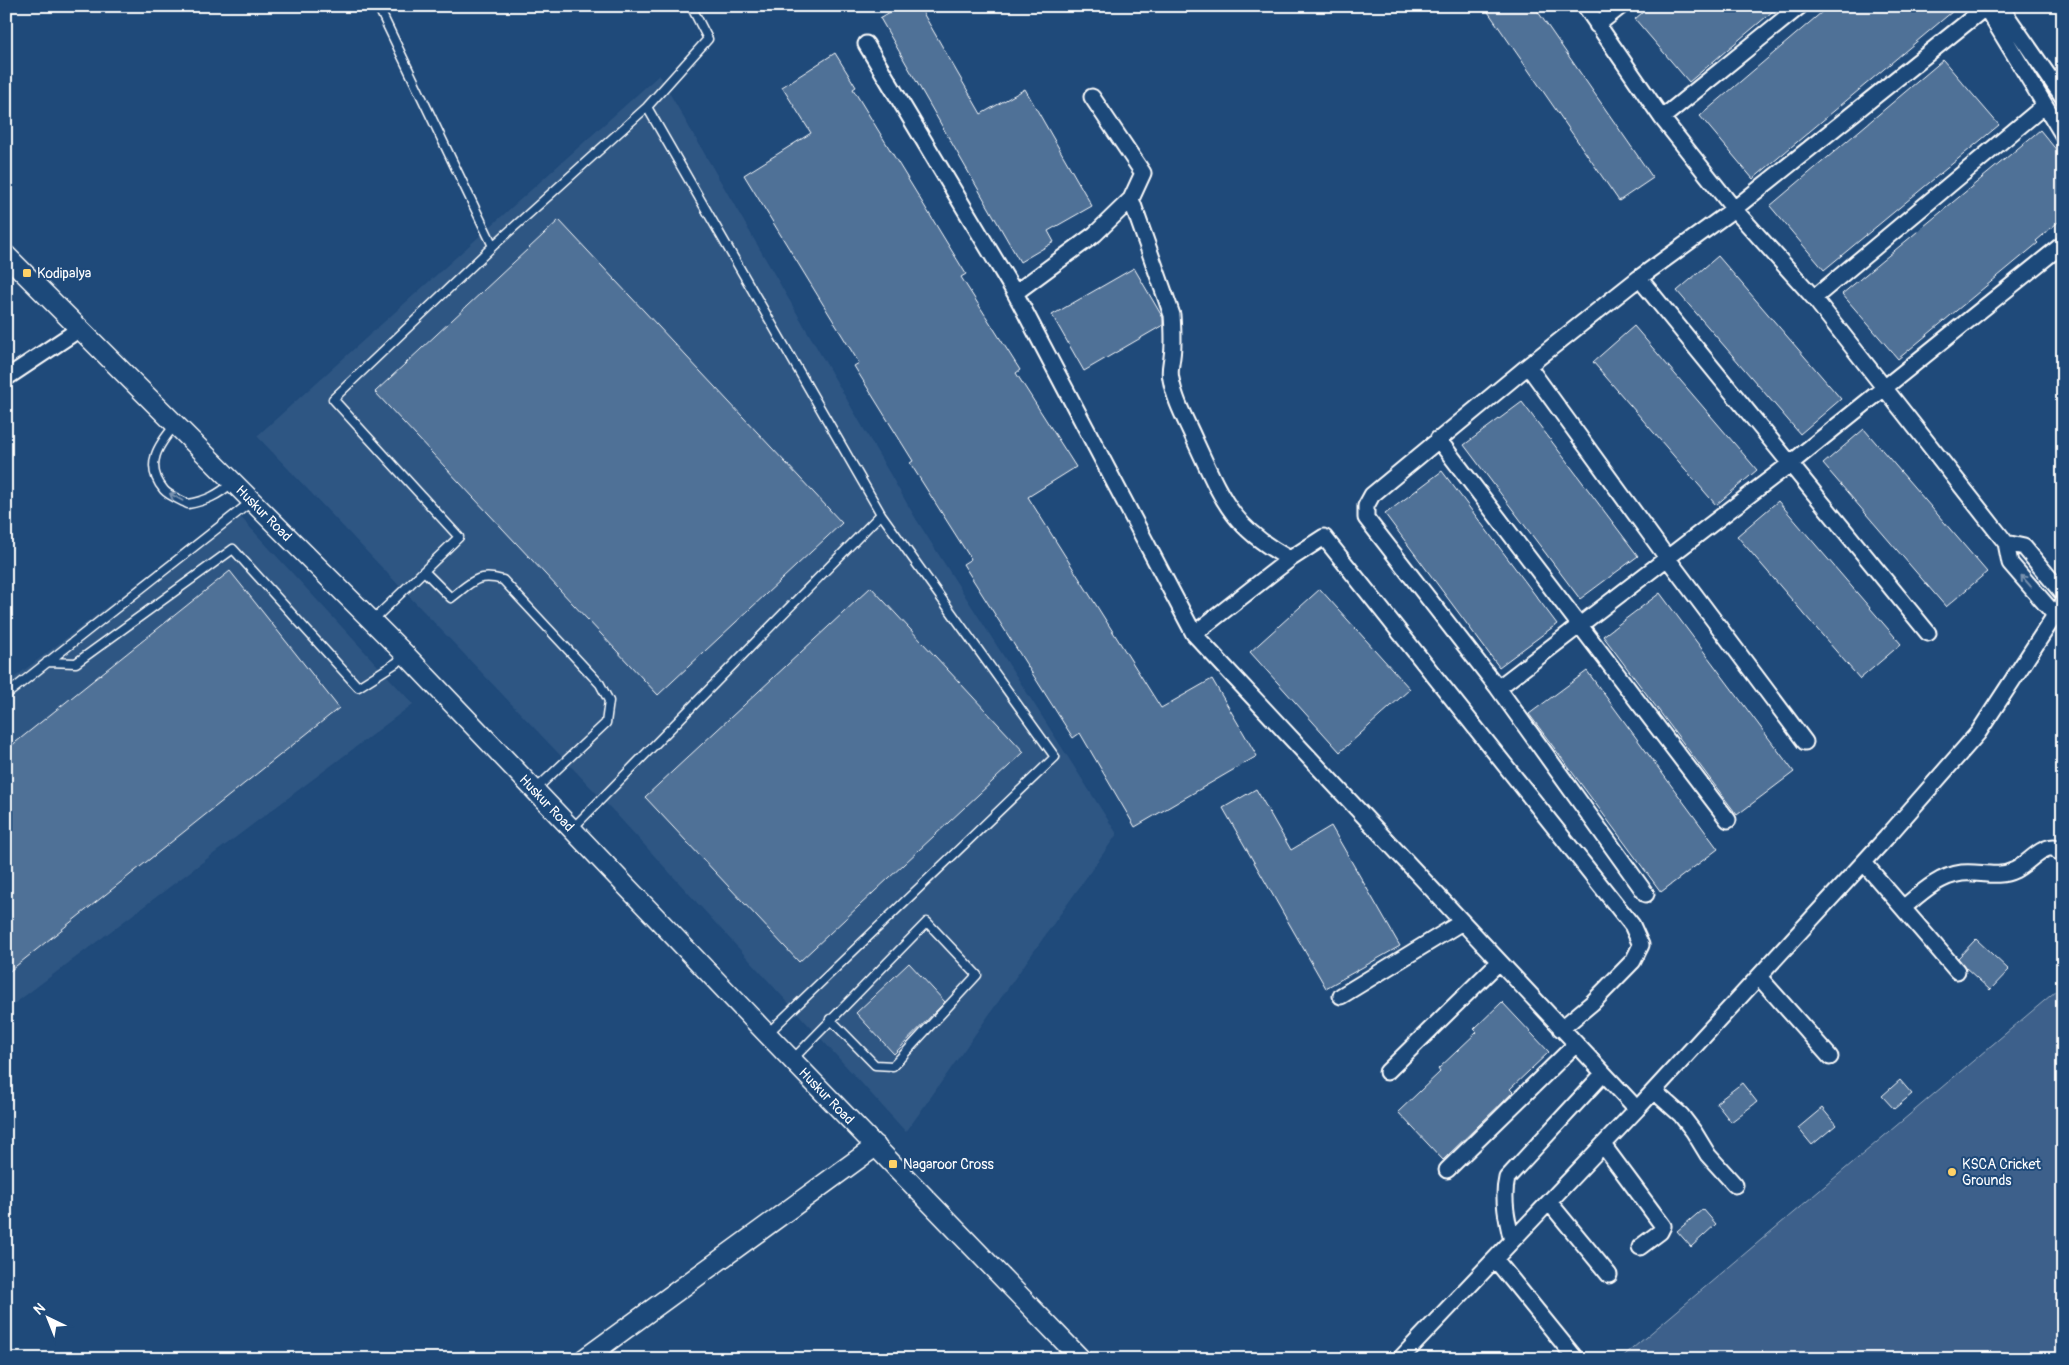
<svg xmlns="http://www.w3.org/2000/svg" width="2069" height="1365" font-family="Pangolin,sans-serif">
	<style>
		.built { fill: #2e5683 }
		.green { fill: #3c618b; stroke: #9eb0c5 }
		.building { fill: #507197; stroke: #fff }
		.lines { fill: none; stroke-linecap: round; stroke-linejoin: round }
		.service-casing { stroke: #fff; stroke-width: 11 }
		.minor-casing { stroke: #fff; stroke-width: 19 }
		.tertiary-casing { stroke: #fff; stroke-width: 22 }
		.service { stroke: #1f4a7a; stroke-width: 8 }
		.minor { stroke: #1f4a7a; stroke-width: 15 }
		.tertiary { stroke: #1f4a7a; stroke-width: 19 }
		.oneway { stroke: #7992af }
		.poi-dot { fill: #ffd166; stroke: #1f4a7a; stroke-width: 2 }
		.labels { text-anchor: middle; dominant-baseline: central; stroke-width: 4; stroke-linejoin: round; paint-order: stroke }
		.poi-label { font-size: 14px; fill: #fff; stroke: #1f4a7a; text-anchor: start }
		.street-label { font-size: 14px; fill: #fff; stroke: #1f4a7a }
	</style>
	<rect width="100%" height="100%" fill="#1f4a7a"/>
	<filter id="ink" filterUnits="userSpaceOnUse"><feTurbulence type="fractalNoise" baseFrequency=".02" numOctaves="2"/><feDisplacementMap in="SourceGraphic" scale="10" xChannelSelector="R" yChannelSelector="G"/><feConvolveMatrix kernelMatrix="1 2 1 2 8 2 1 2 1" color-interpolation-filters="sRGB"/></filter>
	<g filter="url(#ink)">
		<!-- built -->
		<path class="built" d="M659,75L916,519L1117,834L906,1132L618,816L257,436Z
			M234,510L413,704L6,1010V684Z"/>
		<!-- green -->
		<path class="green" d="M2063,985V1359H1620Z"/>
		<!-- building -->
		<path class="building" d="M900,6H919L981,114L1025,89L1092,206L1048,231L1054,242L1020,262L880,18Z
			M1484,6H1534L1653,178L1619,201Z
			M1650,6H1779L1689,82L1635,19Z
			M1829,6H1959L1753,179L1700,116Z
			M835,53L856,87L853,89L966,274L961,277L1020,370L1016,373L1076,467L1028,497L1161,708L1212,679L1257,756L1135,827L1080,733L1073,738L963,564L971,559L910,463L913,461L854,366L859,363L744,175L811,133L782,87Z
			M1943,60L1999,125L1824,270L1770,206Z
			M2040,130L2063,158V218L2036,241L2038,243L1898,359L1842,294Z
			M559,220L842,523L658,695L375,392Z
			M1718,256L1841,399L1800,434L1677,291Z
			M1134,268L1163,318V325L1084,371L1052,315Z
			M1634,326L1757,470L1716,505L1593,362Z
			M1522,402L1638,556L1580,599L1464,445Z
			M1864,429L1987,572L1946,607L1823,464Z
			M1442,471L1557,624L1499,667L1385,514Z
			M1778,501L1901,644L1860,679L1737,536Z
			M230,571L339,708L6,974V750Z
			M871,587L1024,752L799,962L645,797Z
			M1320,589L1410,689L1340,752L1250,652Z
			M1660,593L1794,772L1737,815L1603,636Z
			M1587,671L1718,849L1661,892L1529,714Z
			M1256,789L1291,850L1331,826L1400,946L1326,988L1223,808Z
			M1976,939L2009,970L1990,990L1965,967L1958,958Z
			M909,963L945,1002L894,1054L856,1013Z
			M1502,1002L1549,1052L1510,1089L1513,1092L1443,1160L1398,1112L1440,1072L1438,1069L1477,1032L1474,1029Z
			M1900,1080L1912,1094L1894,1109L1882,1096Z
			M1742,1083L1757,1102L1731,1122L1716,1103Z
			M1822,1108L1836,1125L1812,1145L1798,1128Z
			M1703,1209L1716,1224L1691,1247L1677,1231Z"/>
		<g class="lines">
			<!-- service casing -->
			<g class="service-casing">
				<path id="service" d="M493,246L647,107L708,39L691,6
					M176,424C159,444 143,465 164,490C169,496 181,500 188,504C206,501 218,495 232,483
					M424,571L451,598C471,583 477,572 503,580L600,684L609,701L606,723L535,790
					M372,621L459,537L333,399L493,246L378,6
					M47,662L76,663L233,549L358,687L407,656
					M6,695L252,501
					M572,829L881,514L647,107
					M767,1034L1055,757L881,514
					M793,1059L927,922L977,975L893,1066L875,1065L830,1019"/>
			</g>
			<!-- minor casing -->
			<g class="minor-casing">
				<path id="minor" d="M1585,6L1662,118L1734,209L1814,298L2006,543L2010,563L2055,615
					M1985,6L2063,135
					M2000,6L2063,97
					M1986,7L1734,209L1639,278L1528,366L1372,495L1366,506V518L1498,688L1791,463L2063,244
					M1597,25L1621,6
					M866,44L1015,293L1194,634L1290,559L1324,537L1632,925L1641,945L1633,961L1592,1003L1561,1029
					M1662,118L1800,6
					M1131,199L1172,315C1173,329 1174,343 1172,357C1171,365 1169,371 1171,379C1175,402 1187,422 1196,443C1222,499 1232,528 1290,559
					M1639,278L1928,633
					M1015,293L1095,234L1131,199L1143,173L1092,97
					M1814,298L2045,105
					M1528,366L1668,559L1805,742
					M6,378L81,328
					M1438,439L1728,820
					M2006,543L2024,547L2063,594
					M1194,634L1637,1109L1400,1359
					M1498,688L1646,894
					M1864,863L1957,971
					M1903,908C1920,894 1938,876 1962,873C1980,871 1997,879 2015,870C2029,863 2038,848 2054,847L2063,857
					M1759,977L1830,1057
					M1341,996L1462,922
					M1387,1072L1499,962
					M1654,1091L1681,1115L1694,1132L1708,1155L1735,1185
					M1637,1109L1886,838L1978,733L2063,603
					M1603,1145L1663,1226L1660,1232L1640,1247
					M1447,1170L1576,1044
					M1549,1202L1609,1275
					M1512,1241C1507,1220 1502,1199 1507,1178L1603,1074
					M1495,1259L1576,1359"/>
			</g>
			<!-- tertiary casing -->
			<g class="tertiary-casing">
				<g id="tertiary">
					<path id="s1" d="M6,255L407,656L767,1034L1081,1359"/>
					<path d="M584,1359L876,1146"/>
				</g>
			</g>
			<!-- service -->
			<use href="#service" class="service"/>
			<!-- minor -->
			<use href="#minor" class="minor"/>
			<!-- tertiary -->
			<use href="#tertiary" class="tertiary"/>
		</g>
		<!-- one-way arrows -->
		<defs><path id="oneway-shaft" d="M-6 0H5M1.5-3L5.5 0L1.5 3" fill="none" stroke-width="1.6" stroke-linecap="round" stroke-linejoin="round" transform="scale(1.25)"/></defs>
		<g class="oneway">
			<use href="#oneway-shaft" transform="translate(176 497) rotate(-150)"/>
			<use href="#oneway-shaft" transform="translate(2026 581) rotate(-131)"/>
		</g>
	</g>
	<!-- markers -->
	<g class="poi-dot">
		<rect x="22" y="268" width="10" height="10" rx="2.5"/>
		<rect x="888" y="1159" width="10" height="10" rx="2.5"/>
		<circle cx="1952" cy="1172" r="5"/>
	</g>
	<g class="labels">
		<!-- poi labels -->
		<g class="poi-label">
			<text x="37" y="273">Kodipalya</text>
			<text x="903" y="1164">Nagaroor Cross</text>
			<text x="1962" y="1164">KSCA Cricket<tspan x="1962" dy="16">Grounds</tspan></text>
		</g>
		<!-- street labels -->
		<g class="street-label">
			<text stroke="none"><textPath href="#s1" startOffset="365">Huskur Road</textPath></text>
			<text stroke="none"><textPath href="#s1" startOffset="770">Huskur Road</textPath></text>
			<text stroke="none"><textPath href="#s1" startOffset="1175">Huskur Road</textPath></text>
		</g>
	</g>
	<!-- margin -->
	<rect width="2069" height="1365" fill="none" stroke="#1f4a7a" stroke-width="25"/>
	<rect x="12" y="12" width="2044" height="1340" fill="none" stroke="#fff" stroke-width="2" filter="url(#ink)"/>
	<!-- north arrow -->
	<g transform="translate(48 1318) rotate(317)" stroke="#1f4a7a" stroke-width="4" paint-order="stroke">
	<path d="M0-4L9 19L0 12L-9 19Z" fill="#ffffff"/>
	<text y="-8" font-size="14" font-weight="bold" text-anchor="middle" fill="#ffffff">N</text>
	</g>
</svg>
